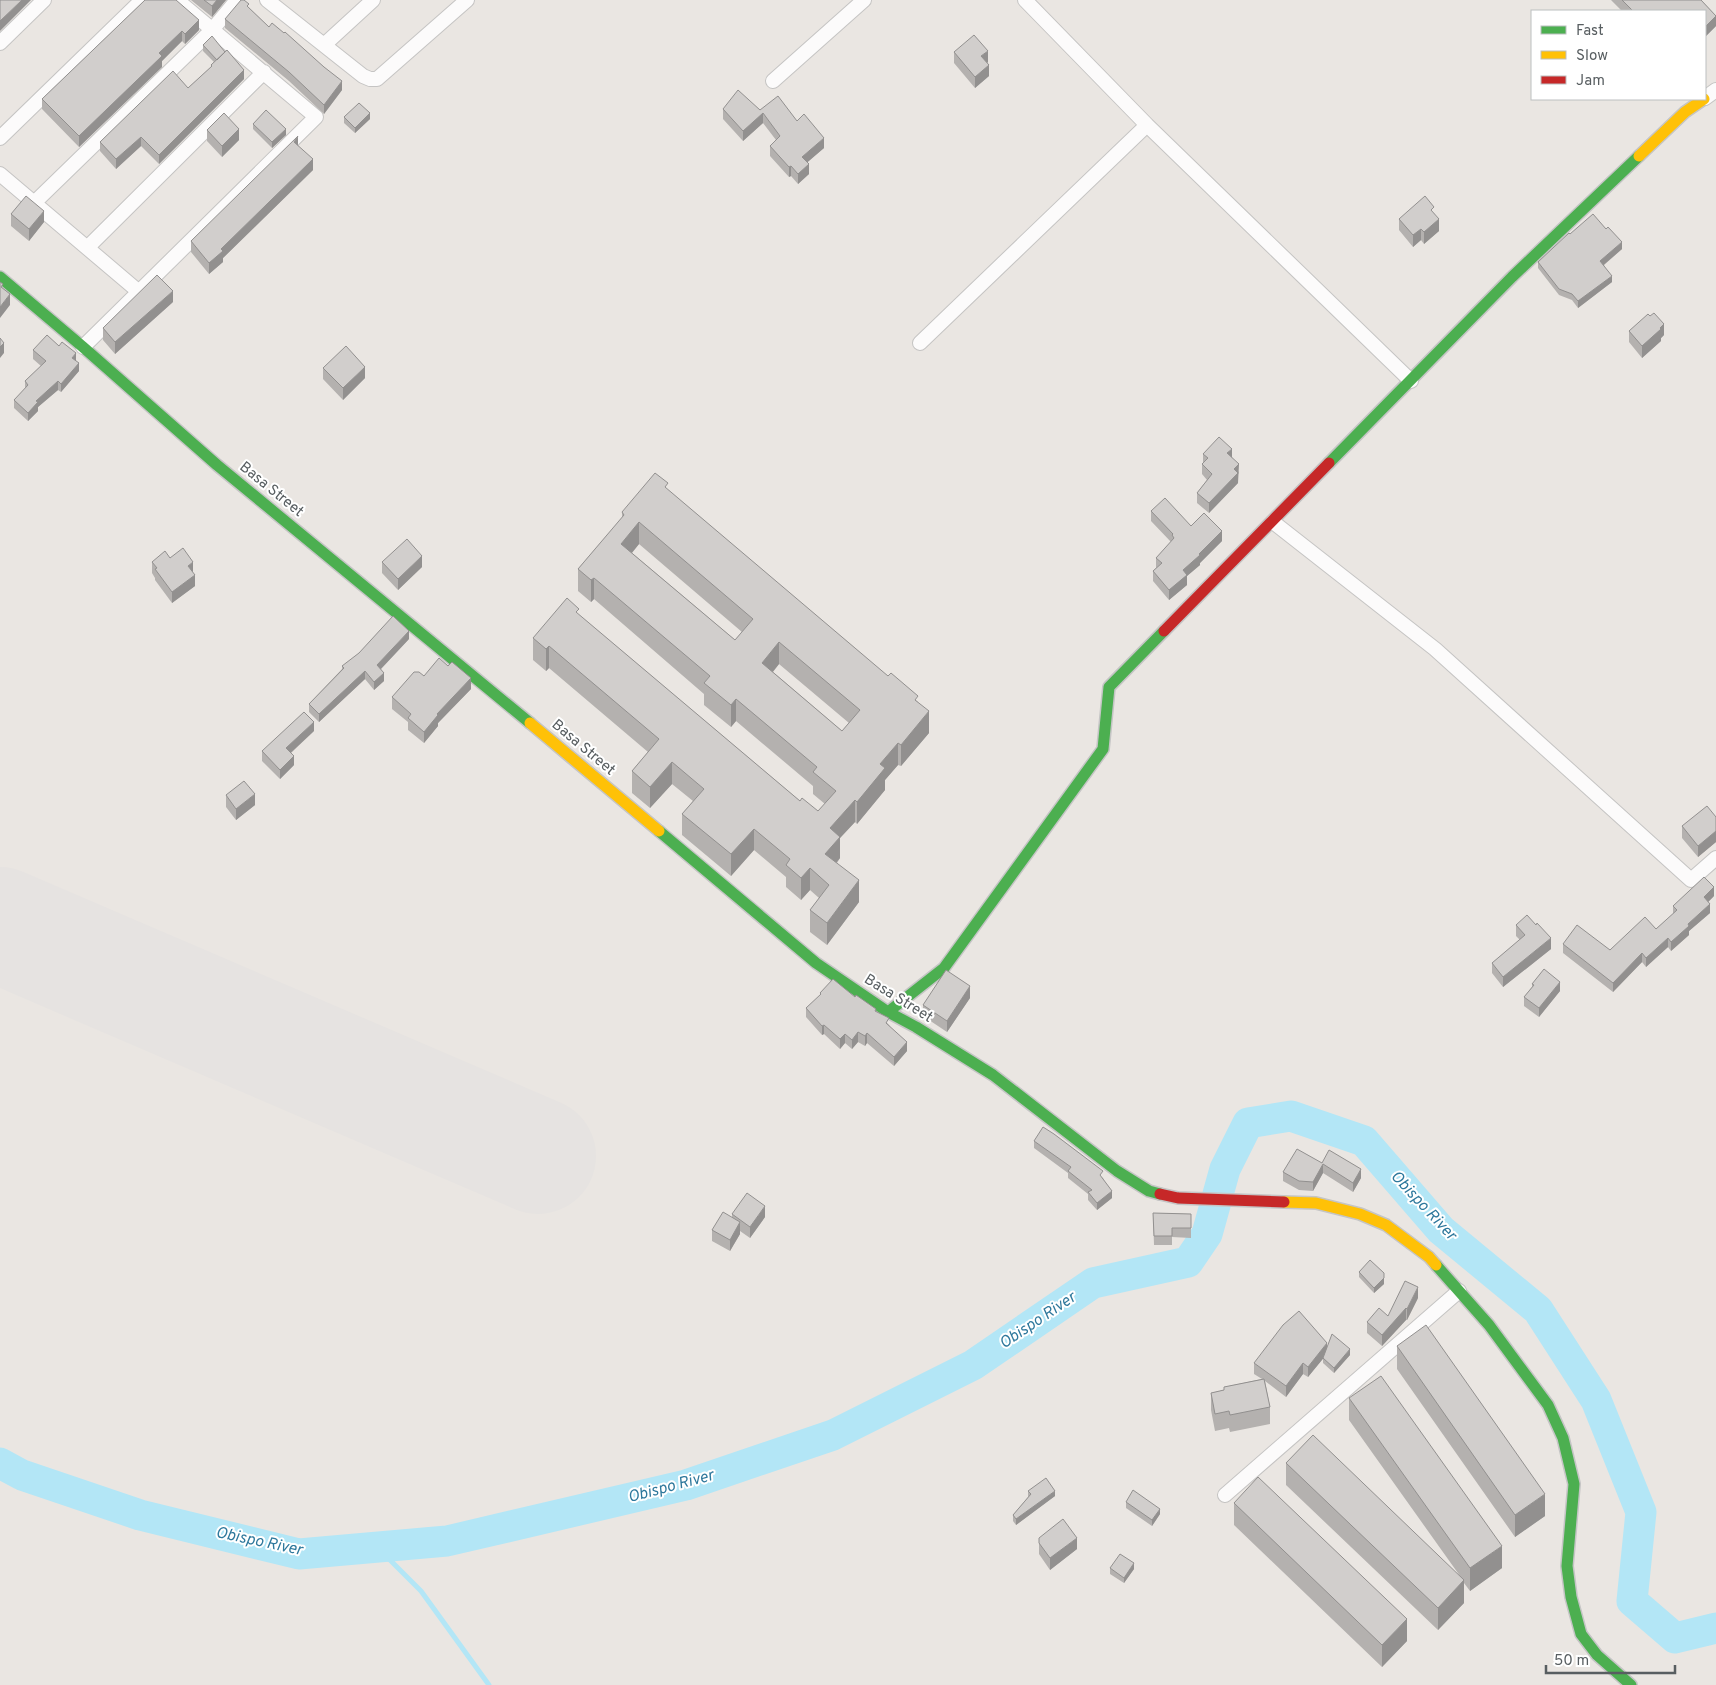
<svg xmlns="http://www.w3.org/2000/svg" width="1716" height="1685" font-family="Overpass,sans-serif">
	<style>
		.lines { fill: none; stroke-linecap: round; stroke-linejoin: round }
		.stream { stroke: #b3e6f6; stroke-width: 5 }
		.river { stroke: #b3e6f6; stroke-width: 31 }
		.runway { stroke: #e6e3e1; stroke-width: 116 }
		.street-casing { stroke: #c5c4c3; stroke-width: 16 }
		.fast-casing { stroke: #c5c5c5; stroke-width: 14 }
		.slow-casing { stroke: #c5c5c5; stroke-width: 14 }
		.jam-casing { stroke: #c5c5c5; stroke-width: 14 }
		.street { stroke: #fcfbfb; stroke-width: 14 }
		.fast { stroke: #4caf50; stroke-width: 11 }
		.slow { stroke: #ffc107; stroke-width: 11 }
		.jam { stroke: #c62828; stroke-width: 11 }
		.wall { fill: #b4b1af; fill-rule: evenodd }
		.shaded-wall { fill: #92908f }
		.building { fill: #d1cecc; stroke: #92908f; fill-rule: evenodd }
		.labels { text-anchor: middle; dominant-baseline: central; stroke-width: 4; stroke-linejoin: round; paint-order: stroke }
		.street-label { font-size: 15px; fill: #585e61; stroke: #fff }
		.water-label { font-size: 16px; font-style: italic; fill: #2e789c; stroke: #fff }
	</style>
	<rect width="100%" height="100%" fill="#eae6e2"/>
	<g class="lines">
		<!-- stream -->
		<path class="stream" d="M377,1547L421,1591L489,1685"/>
		<!-- river -->
		<path class="river" d="M0,1463L22,1475L140,1515L299,1554L447,1541L686,1485L833,1435L973,1365L1093,1283L1188,1262L1207,1234L1225,1169L1248,1123L1291,1116L1364,1141L1441,1230L1538,1310L1596,1400L1641,1512L1632,1601L1675,1638L1716,1628"/>
		<!-- runway -->
		<path class="runway" d="M0,925L538,1156"/>
		<!-- street casing -->
		<g class="street-casing">
			<path id="street" d="M267,0L363,76L370,79H377L467,0
				M1025,0L1147,125L1411,381
				M0,43L44,0
				M324,45L373,0
				M773,81L864,0
				M1705,98L1716,90
				M0,138L142,0
				M0,174L138,291
				M34,203L212,30L237,0
				M88,247L264,72
				M920,343L1147,125
				M83,347L316,117L177,0
				M1273,522L1435,649L1691,880L1716,858
				M1225,1495L1459,1291"/>
		</g>
		<!-- fast casing -->
		<g class="fast-casing">
			<path id="fast" d="M0,277L83,347L217,465L530,723
				M1329,463L1512,277L1639,156
				M659,831L816,963L888,1012L916,1027L993,1075L1117,1171L1149,1191L1160,1194
				M888,1012L944,968L1103,749L1109,687L1164,631
				M1436,1265L1489,1325L1548,1405L1563,1438L1574,1484L1567,1566L1571,1597L1581,1634L1597,1655L1631,1685"/>
		</g>
		<!-- slow casing -->
		<g class="slow-casing">
			<path id="slow" d="M1639,156L1685,112L1704,99
				M530,723L659,831
				M1284,1202L1316,1203L1360,1214L1386,1225L1429,1257L1436,1265"/>
		</g>
		<!-- jam casing -->
		<g class="jam-casing">
			<path id="jam" d="M1164,631L1329,463
				M1160,1194L1178,1198L1284,1202"/>
		</g>
		<!-- street -->
		<use href="#street" class="street"/>
		<!-- fast -->
		<use href="#fast" class="fast"/>
		<!-- slow -->
		<use href="#slow" class="slow"/>
		<!-- jam -->
		<use href="#jam" class="jam"/>
	</g>
	<!-- wall -->
	<path class="wall" d="M145,0L199,30L185,44L182,41L162,61V67L79,147L42,109V99Z
		M191,0H226L212,17Z
		M1611,0H1701L1716,16V26L1705,37V11H1622Z
		M249,8L269,27L324,67L342,90L324,114L289,81L225,28V19Z
		M203,45L244,79L159,164L141,146L116,169L100,151V142L188,88L211,67V65L214,62L203,51Z
		M954,52L988,62L987,63L989,76L975,88L954,63Z
		M723,109L760,110L797,121L824,148L807,162L809,174L798,184L791,176L789,177L770,156V146L776,140L763,123L743,141L723,119Z
		M344,117L370,119L355,133L344,123Z
		M253,124L286,135L272,148L253,129Z
		M207,130L239,140L222,157L207,141Z
		M298,145L313,170L223,258V262L209,274L191,252V241Z
		M1434,213L1439,231L1424,244L1421,240L1413,247L1399,230V219Z
		M11,214L44,222L29,241L11,226Z
		M1570,234L1622,249L1604,265L1612,282L1578,308L1572,300L1559,295L1538,268V262Z
		M173,302L115,354L103,340V328Z
		M1650,316L1664,335L1661,338V341L1642,358L1629,342V331Z
		M33,350L76,360L79,371L61,392L58,390L38,407V411L28,421L14,408V400L25,389V381L41,366L33,359Z
		M323,368L365,378L343,400L323,379Z
		M1203,454L1232,457L1239,473L1238,474V483L1209,513L1197,503V493L1207,480L1202,474V464L1203,463Z
		M668,490L918,702L929,733L901,766L898,765L885,780V790L857,824L855,822L840,838V858L837,863L859,902L827,945L810,932V910L819,898L810,890L801,900L786,887V877L754,850L731,876L682,835V814L693,801L672,784L650,808L632,793V771L648,752L549,668L546,671L533,660V638L579,615L800,801L818,811L825,804L813,794V786L736,721L731,727L704,705V694L594,599L591,602L578,591V569L622,518V512ZM639,544L742,632L735,640L632,553ZM779,664L849,723L842,731L773,672Z
		M1151,511L1191,526L1222,541L1200,563V565L1187,576V585L1169,600L1153,581V571L1156,568V558L1171,542L1151,521Z
		M170,558L193,573L195,586L172,603L155,580V578L152,573V562Z
		M382,562L422,567L398,590L382,573Z
		M409,639L381,669L384,681L374,690L365,679L319,722L309,712V704L342,669V666Z
		M424,676L471,689L438,723V726L424,743L408,730V722L392,709V697Z
		M314,731L291,753L294,765L280,779L262,761V751Z
		M226,795L255,805L236,820L226,807Z
		M1716,817V842L1698,857L1682,838V826Z
		M1714,896L1708,902L1710,913L1689,931V935L1671,951L1668,947L1646,967L1642,962L1613,992L1563,953V944L1610,950L1656,929L1673,914V906Z
		M1516,925H1536L1551,949L1503,987L1492,973V963L1520,940L1516,936Z
		M1532,984L1560,991L1539,1017L1524,1006V997L1532,987Z
		M820,993L855,997L876,1011L889,1025L907,1051L894,1066L867,1043L865,1046L858,1042L852,1049L845,1043L840,1049L824,1034L822,1035L806,1017V1008L820,996Z
		M970,998L947,1032L923,1016V1005Z
		M1034,1141L1103,1178L1112,1198L1097,1210L1088,1200V1194L1068,1178V1173L1034,1148Z
		M1322,1163L1361,1178L1353,1192L1323,1173L1313,1191L1299,1190L1283,1181V1172Z
		M1153,1213L1191,1214V1238L1172,1237V1245H1154Z
		M732,1214L765,1217L750,1238L740,1231V1234L730,1251L712,1241V1230L732,1218Z
		M1359,1272L1384,1284L1374,1293L1359,1277Z
		M1418,1298L1407,1320H1406L1382,1346L1367,1333V1322L1388,1316Z
		M1397,1346L1545,1516L1515,1537L1397,1369Z
		M1327,1348L1350,1355L1334,1373L1323,1363V1358L1308,1377L1303,1374L1286,1397L1265,1381L1270,1407V1424L1230,1432L1229,1428L1215,1431L1211,1410V1393L1224,1390V1387L1262,1379L1254,1374V1363Z
		M1349,1398L1502,1568L1470,1591L1464,1583V1603L1438,1630L1286,1485V1463L1460,1576L1349,1420Z
		M1028,1491L1055,1496L1016,1525L1013,1521V1515L1028,1497Z
		M1126,1502L1160,1514L1152,1526L1126,1508Z
		M1234,1503L1407,1641L1382,1667L1234,1525Z
		M1039,1538L1077,1549L1050,1570L1039,1554Z
		M1110,1568L1134,1569L1124,1583L1110,1574Z"/>
	<!-- shaded-wall -->
	<path class="shaded-wall" d="M22,0H31L0,31V21Z
		M217,0H226L212,17V6Z
		M1716,16V26L1705,37V27Z
		M199,20V30L185,44V34Z
		M182,31V41L162,61V67L79,147V136L159,53Z
		M988,51V62L981,68V56Z
		M989,65V76L975,88V77Z
		M244,70V79L159,164V155Z
		M342,81V90L324,114V105Z
		M370,113V119L355,133V128Z
		M763,113V123L743,141V131Z
		M239,129V140L222,157V146Z
		M286,129V135L272,148V142Z
		M298,136V147L294,142Z
		M141,137V146L116,169V159Z
		M824,138V148L802,167V157Z
		M313,159V170L223,258V262L209,274V263L221,249Z
		M809,164V174L798,184V174Z
		M791,166V176L789,177V167Z
		M44,211V222L29,241V229Z
		M1439,219V231L1424,244V232Z
		M1421,229V240L1413,247V235Z
		M1622,242V249L1600,268V261Z
		M1612,276V282L1578,308V301Z
		M173,291V302L115,354V342Z
		M10,294V305L0,318V307Z
		M1664,324V335L1661,338V341L1642,358V346Z
		M4,343V353L0,358V347Z
		M76,353V362L72,358Z
		M79,363V371L61,392V384Z
		M365,367V378L343,400V388Z
		M58,381V390L38,407V411L28,421V413L36,401Z
		M1232,449V458L1227,453Z
		M1239,464L1238,483L1209,513V503L1234,469Z
		M639,522V544L621,566V544Z
		M1222,531V541L1200,563V565L1187,576V585L1169,600V590L1183,570Z
		M422,556V567L398,590V579Z
		M193,562V573L188,566Z
		M195,575V586L172,603V592Z
		M594,578V599L591,602V580Z
		M409,631V639L377,673V665Z
		M779,642V664L762,685V663Z
		M549,646V668L546,671V649Z
		M365,671V679L319,722V714Z
		M384,673V681L374,690V682Z
		M471,678V689L438,723V726L424,743V732L437,714Z
		M736,699V721L731,727V705Z
		M929,711V733L901,766V745Z
		M314,722V731L286,757V748Z
		M898,743V765L885,780V790L857,824V802L880,764Z
		M294,756V765L280,779V770Z
		M672,762V784L650,808V787Z
		M255,794V805L236,820V809Z
		M855,800V822L840,838V858L825,876V854L830,828Z
		M754,829V850L731,876V854Z
		M1716,831V842L1698,857V846Z
		M810,868V890L801,900V878Z
		M859,880V902L827,945V923Z
		M1714,887V896L1704,906V897Z
		M1710,904V913L1689,931V935L1671,951V942L1688,924Z
		M1551,938V949L1503,987V977Z
		M1668,938V947L1646,967V958Z
		M1642,953V962L1613,992V983Z
		M1560,982V991L1539,1017V1008Z
		M970,986V998L947,1032V1021Z
		M824,1025V1034L822,1035V1026Z
		M858,1032V1042L852,1049V1040Z
		M867,1033V1043L865,1046V1036Z
		M845,1034V1043L840,1049V1039Z
		M907,1042V1051L894,1066V1057Z
		M1323,1164V1173L1313,1191V1182Z
		M1361,1169V1178L1353,1192V1183Z
		M1112,1191V1198L1097,1210V1203Z
		M765,1206V1217L750,1238V1227Z
		M740,1222V1234L730,1251V1240Z
		M1384,1278V1284L1374,1293V1288Z
		M1418,1287V1298L1407,1320V1309Z
		M1406,1308V1320L1382,1346V1335Z
		M1327,1343V1354L1308,1377V1367Z
		M1350,1349V1355L1334,1373V1368Z
		M1303,1363V1374L1286,1397V1386Z
		M1055,1491V1496L1016,1525V1519Z
		M1545,1494V1516L1515,1537V1515Z
		M1160,1509V1514L1152,1526V1520Z
		M1077,1538V1549L1050,1570V1558Z
		M1502,1546V1568L1470,1591V1568Z
		M1134,1563V1569L1124,1583V1578Z
		M1464,1580V1603L1438,1630V1608Z
		M1407,1619V1641L1382,1667V1645Z"/>
	<!-- building -->
	<path class="building" d="M0,0H22L0,21Z
		M145,0H176L199,20L185,34L182,31L159,53L162,56L79,136L42,99Z
		M204,0H217L212,6Z
		M241,0H244L249,4L247,6L269,27L272,23L284,33L285,32L324,67L342,81L324,105L289,72L225,19Z
		M1622,0H1701L1716,16L1705,27V11H1633Z
		M974,35L988,51L981,56L989,65L975,77L954,52Z
		M212,36L225,52L217,60L203,45Z
		M227,50L244,70L159,155L141,137L116,159L100,142L173,71L188,88L212,66L211,65Z
		M738,90L760,110L778,96L797,121L804,114L824,138L802,157L809,164L798,174L791,166L789,167L770,146L780,136L763,113L743,131L723,109Z
		M359,103L370,113L355,128L344,117Z
		M266,110L286,129L272,142L253,124Z
		M224,113L239,129L222,146L207,130Z
		M298,136L294,142L313,159L221,249L223,251L209,263L191,241Z
		M26,196L44,211L29,229L11,214Z
		M1425,196L1434,207L1431,210L1439,219L1424,232L1421,229L1413,235L1399,219Z
		M1593,214L1606,229L1608,227L1622,242L1600,261L1612,276L1578,301L1572,294L1559,289L1538,262L1569,233L1570,234Z
		M157,275L173,291L115,342L103,328Z
		M0,282L3,284L1,287L10,294L0,307Z
		M1654,313L1664,324L1660,328L1661,329L1642,346L1629,331L1648,314L1650,316Z
		M47,335L59,346L62,342L76,353L72,358L79,363L61,384L58,381L36,401L38,402L28,413L14,400L28,385L25,381L46,361L33,350Z
		M0,338L4,343L0,347Z
		M346,346L365,367L343,388L323,368Z
		M1219,437L1232,449L1227,453L1239,464L1234,469L1238,473L1209,503L1197,493L1212,474L1202,464L1208,458L1203,454Z
		M655,473L668,483L665,487L888,676L891,673L918,696L915,700L929,711L901,745L898,743L880,764L885,768L857,802L855,800L830,828L840,837L825,854L859,880L827,923L810,910L829,885L810,868L801,878L786,865L790,859L754,829L731,854L682,814L704,789L672,762L650,787L632,771L659,739L549,646L546,649L533,638L567,598L579,609L576,612L800,801L802,798L818,811L836,791L813,772L817,767L736,699L731,705L704,683L710,676L594,578L591,580L578,569L624,515L622,512ZM639,522L753,619L735,640L621,544ZM779,642L860,710L842,731L762,663Z
		M1165,498L1191,526L1204,513L1222,531L1199,554L1200,555L1183,570L1187,575L1169,590L1153,571L1162,563L1156,558L1174,538L1172,535L1173,534L1151,511Z
		M407,539L422,556L398,579L382,562Z
		M183,548L193,562L188,566L195,575L172,592L155,569L157,568L152,562L165,551L170,558Z
		M393,616L409,631L377,665L384,673L374,682L365,671L319,714L309,704L344,668L342,666L359,653Z
		M439,658L448,666L452,662L471,678L437,714L438,715L424,732L408,718L411,714L392,697L414,672H419L424,676Z
		M304,712L314,722L286,748L294,756L280,770L262,751Z
		M244,781L255,794L236,809L226,795Z
		M1707,806L1716,817V831L1698,846L1682,826Z
		M1704,877L1714,887L1704,897L1710,904L1688,924L1689,926L1671,942L1668,938L1646,958L1642,953L1613,983L1563,944L1577,925L1610,950L1645,917L1656,929L1677,910L1673,906Z
		M1527,915L1536,925L1537,923L1551,938L1503,977L1492,963L1525,935L1516,925Z
		M1544,969L1560,982L1539,1008L1524,997L1534,985L1532,984Z
		M946,970L970,986L947,1021L923,1005Z
		M833,979L855,997L856,995L876,1009L875,1011L889,1018L886,1023L907,1042L894,1057L867,1033L865,1036L858,1032L852,1040L845,1034L840,1039L824,1025L822,1026L806,1008L821,994L820,993Z
		M1043,1127L1054,1134L1103,1171L1100,1175L1112,1191L1097,1203L1088,1192L1092,1190L1068,1171L1071,1167L1034,1141Z
		M1297,1149L1322,1163L1329,1150L1361,1169L1353,1183L1323,1164L1313,1182L1299,1181L1283,1172Z
		M747,1193L765,1206L750,1227L732,1214Z
		M723,1212L740,1222L730,1240L712,1230Z
		M1153,1213L1191,1214V1228H1172V1236H1154Z
		M1370,1260L1384,1273V1278L1374,1288L1359,1272Z
		M1405,1281L1418,1287L1407,1309L1406,1308L1382,1335L1367,1322L1379,1308L1388,1316Z
		M1299,1311L1327,1343L1308,1367L1303,1363L1286,1386L1254,1363L1283,1325Z
		M1426,1325L1545,1494L1515,1515L1397,1346Z
		M1332,1334L1350,1349L1334,1368L1323,1358Z
		M1381,1376L1502,1546L1470,1568L1349,1398Z
		M1264,1379L1270,1407L1230,1415L1229,1411L1215,1414L1211,1393L1224,1390V1387Z
		M1313,1435L1464,1580L1438,1608L1286,1463Z
		M1258,1477L1407,1619L1382,1645L1234,1503Z
		M1046,1478L1055,1491L1016,1519L1013,1515L1031,1494L1028,1491Z
		M1133,1490L1160,1509L1152,1520L1126,1502Z
		M1063,1519L1077,1538L1050,1558L1039,1543V1538Z
		M1120,1554L1134,1563L1124,1578L1110,1568Z"/>
	<g class="labels">
		<!-- street labels -->
		<g class="street-label">
			<text transform="translate(271 490) rotate(39)">Basa Street</text>
			<text transform="translate(583 748) rotate(40)">Basa Street</text>
			<text transform="translate(898 999) rotate(32)">Basa Street</text>
		</g>
		<!-- water labels -->
		<g class="water-label">
			<text transform="translate(1423 1206) rotate(47)">Obispo River</text>
			<text transform="translate(1038 1321) rotate(-34)">Obispo River</text>
			<text transform="translate(671 1487) rotate(-15)">Obispo River</text>
			<text transform="translate(259 1542) rotate(12)">Obispo River</text>
		</g>
	</g>
	<!-- legend -->
	<rect x="1531" y="10" width="175" height="90" fill="#ffffff" stroke="#bcbfc0"/>
	<rect x="1541" y="26" width="25" height="8" fill="#4caf50" stroke="#bcbfc0"/>
	<text x="1576" y="35" font-size="15" fill="#585e61">Fast</text>
	<rect x="1541" y="51" width="25" height="8" fill="#ffc107" stroke="#bcbfc0"/>
	<text x="1576" y="60" font-size="15" fill="#585e61">Slow</text>
	<rect x="1541" y="76" width="25" height="8" fill="#c62828" stroke="#bcbfc0"/>
	<text x="1576" y="85" font-size="15" fill="#585e61">Jam</text>
	<!-- scale -->
	<path d="M1546 1665v8h129v-8" fill="none" stroke="#585e61" stroke-width="2.5"/>
	<text x="1554" y="1665" font-size="15" fill="#585e61" stroke="#ffffff" stroke-width="4" paint-order="stroke">50 m</text>
</svg>
